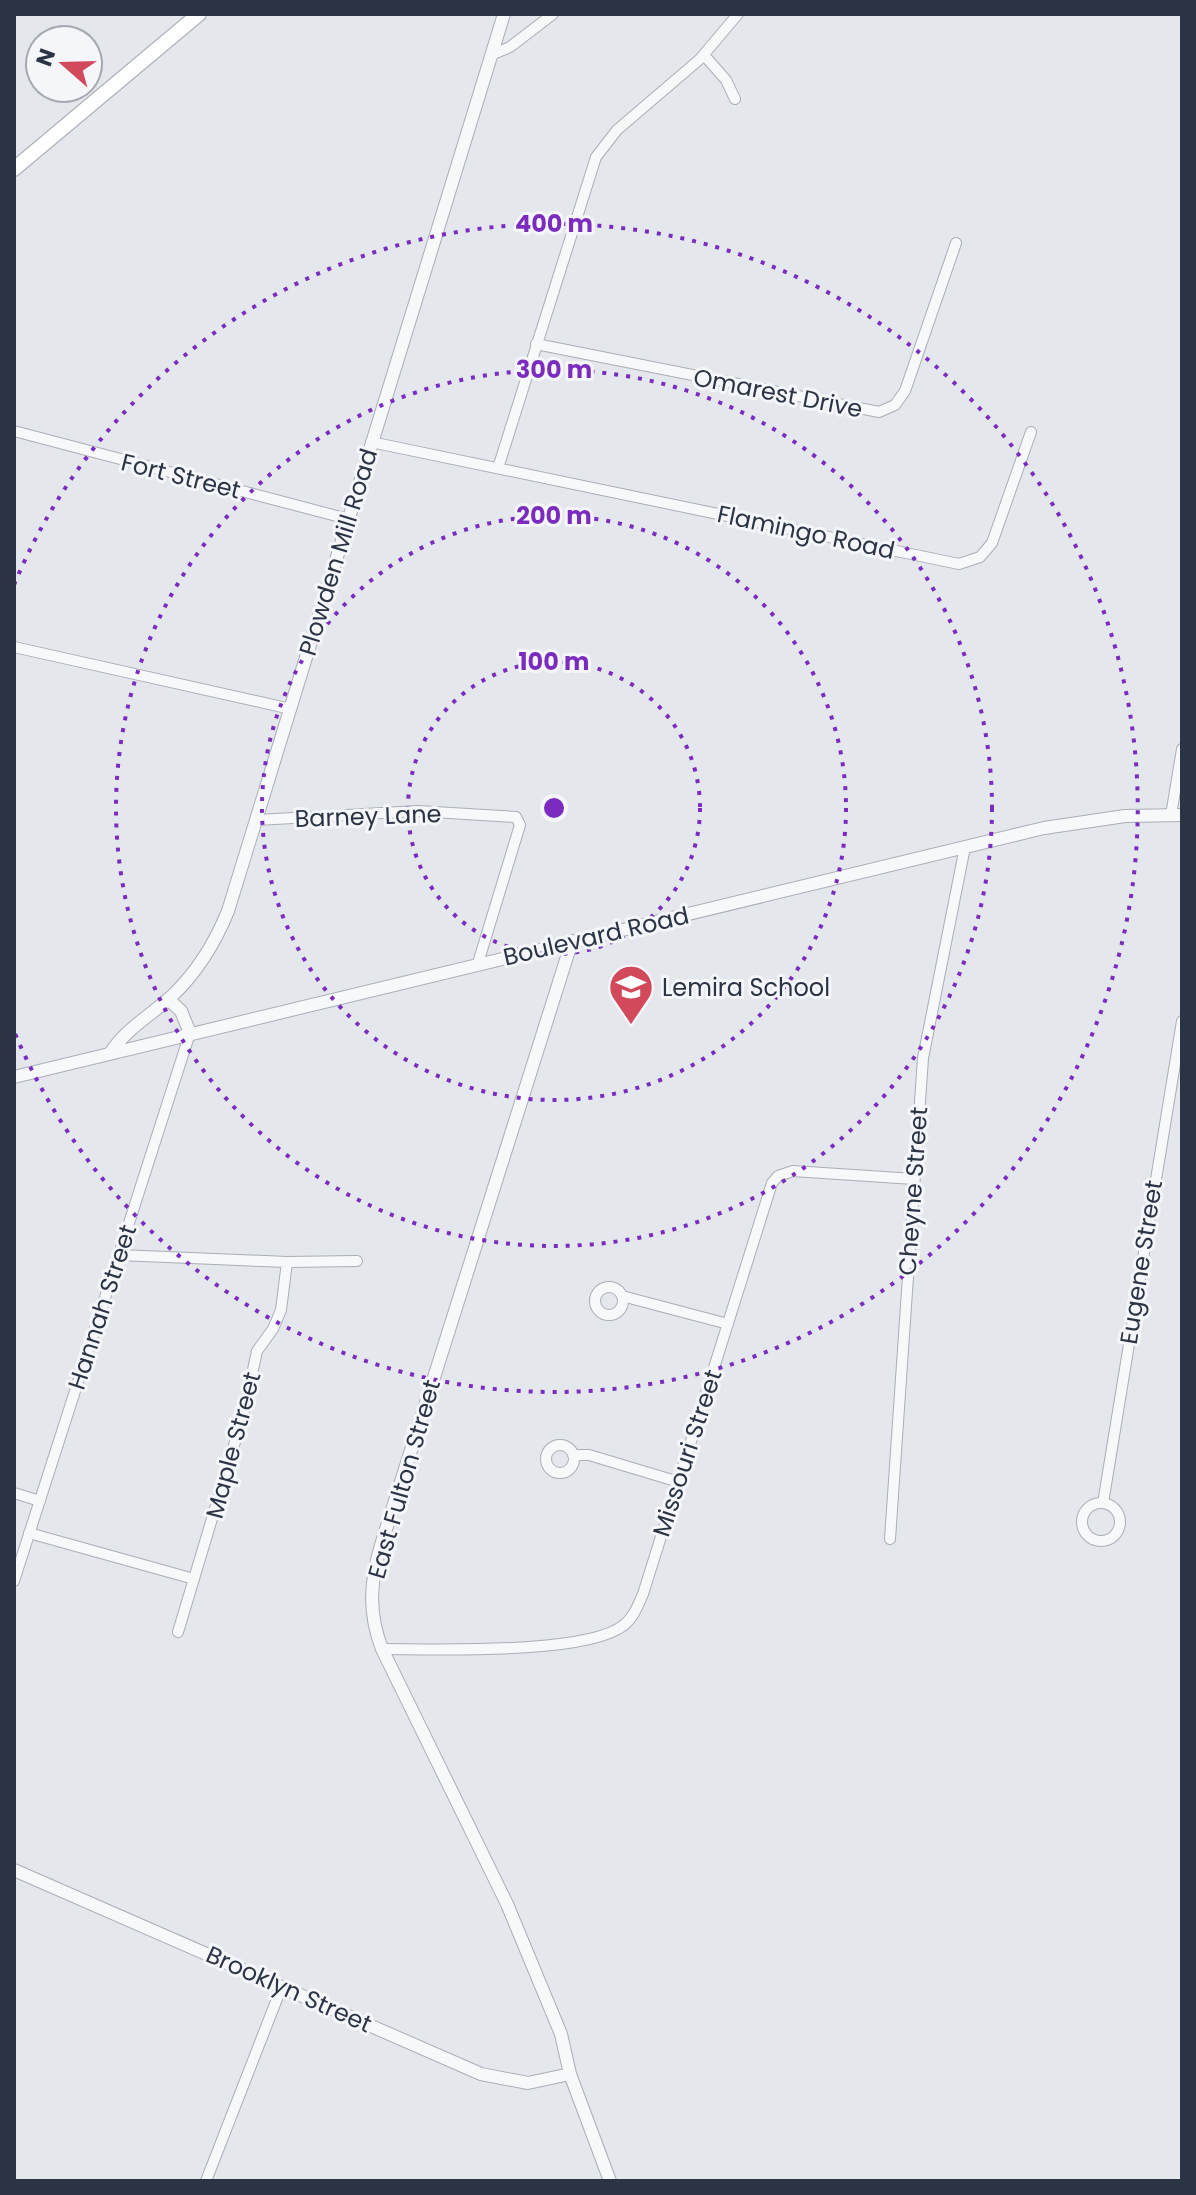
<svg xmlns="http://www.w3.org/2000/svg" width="1196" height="2195" font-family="Poppins,sans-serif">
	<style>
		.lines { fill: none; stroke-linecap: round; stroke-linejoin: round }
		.minor-casing { stroke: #a9aeb7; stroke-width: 12 }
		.tertiary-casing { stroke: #a9aeb7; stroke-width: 14 }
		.secondary-casing { stroke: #a9aeb7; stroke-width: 16 }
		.minor { stroke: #f7f8fa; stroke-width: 10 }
		.tertiary { stroke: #f7f8fa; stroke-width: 12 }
		.secondary { stroke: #fff; stroke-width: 14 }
		.ring { fill: none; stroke: #7b2cbf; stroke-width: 4; stroke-dasharray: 4 8 }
		.labels { text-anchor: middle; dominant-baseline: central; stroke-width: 6; stroke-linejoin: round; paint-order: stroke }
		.street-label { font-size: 24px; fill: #2b3445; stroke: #f4f6f9 }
		.poi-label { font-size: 24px; fill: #2b3445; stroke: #f4f6f9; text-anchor: start }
		.centre { fill: #7b2cbf; stroke: #f4f6f9; stroke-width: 4 }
		.ring-label { font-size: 24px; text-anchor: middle; font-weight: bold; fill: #7b2cbf; stroke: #f4f6f9; stroke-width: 6; stroke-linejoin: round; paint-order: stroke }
	</style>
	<rect width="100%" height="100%" fill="#e4e7ec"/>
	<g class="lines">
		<!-- minor casing -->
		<g class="minor-casing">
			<path id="minor" d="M491,55L510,47L553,14
				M704,55L726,80L735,99
				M536,344L879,412L895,405L905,391L956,243
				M14,431L348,519
				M371,442L959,564L980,557L992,543L1031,432
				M498,468L596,157L617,130L700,59L738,14
				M14,647L291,709
				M1171,815L1182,749
				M257,820L418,811L516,817L520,825L478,963
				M119,1255L287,1262L357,1261
				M595 1301a14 14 0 1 1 28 0a14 14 0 1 1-28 0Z
				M622,1296L728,1324
				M546 1459a14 14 0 1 1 28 0a14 14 0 1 1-28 0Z
				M573,1455H589L679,1482
				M14,1493L40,1501
				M1082 1522a19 19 0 1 1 38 0a19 19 0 1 1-38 0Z
				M1103,1503L1182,1021
				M29,1533L194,1579
				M890,1539L923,1058L965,847
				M14,1581L190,1033
				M178,1632L244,1412L257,1351L273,1329L281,1310L287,1262
				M382,1649C432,1649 587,1655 624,1625C634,1617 638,1605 643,1594L772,1183L778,1176L793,1171L914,1179
				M206,2181L282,1986"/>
		</g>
		<!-- tertiary casing -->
		<g class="tertiary-casing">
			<path id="tertiary" d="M572,941L381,1545C370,1582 368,1613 382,1649L507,1904L561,2034L570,2074L610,2181
				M168,999L181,1011L190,1033
				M111,1052C126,1029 151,1015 172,996C197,972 215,943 228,911L504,14
				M14,1077L1044,828L1125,816L1182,815
				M14,1870L481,2074L528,2083L570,2074"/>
		</g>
		<!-- secondary casing -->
		<g class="secondary-casing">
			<path id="secondary" d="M14,169L199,14"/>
		</g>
		<!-- minor -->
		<use href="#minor" class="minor"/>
		<!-- tertiary -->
		<use href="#tertiary" class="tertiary"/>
		<!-- secondary -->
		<use href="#secondary" class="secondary"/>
	</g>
	<!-- distance rings -->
	<g class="ring">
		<circle cx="554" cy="808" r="146"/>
		<circle cx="554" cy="808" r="292"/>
		<circle cx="554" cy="808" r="438"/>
		<path d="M14 585A584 584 0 1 1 14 1031"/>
	</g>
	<!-- icons -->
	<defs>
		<g id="school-pin" transform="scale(2.3)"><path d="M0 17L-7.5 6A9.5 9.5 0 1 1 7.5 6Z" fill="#d1495b" stroke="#f4f6f9"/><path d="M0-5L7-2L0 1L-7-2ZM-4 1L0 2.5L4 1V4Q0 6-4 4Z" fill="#fff"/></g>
	</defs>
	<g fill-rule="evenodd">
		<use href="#school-pin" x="631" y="987"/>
	</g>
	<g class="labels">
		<!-- street labels -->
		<g class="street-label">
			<text transform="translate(778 393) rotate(11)">Omarest Drive</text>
			<text transform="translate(181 476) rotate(14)">Fort Street</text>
			<text transform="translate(806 532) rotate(12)">Flamingo Road</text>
			<text transform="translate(338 552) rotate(-73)">Plowden Mill Road</text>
			<text transform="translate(368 816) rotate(-2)">Barney Lane</text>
			<text transform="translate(596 936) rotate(-13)">Boulevard Road</text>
			<text transform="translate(913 1191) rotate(-86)">Cheyne Street</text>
			<text transform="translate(1141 1262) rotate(-81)">Eugene Street</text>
			<text transform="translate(102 1307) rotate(-72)">Hannah Street</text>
			<text transform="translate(233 1445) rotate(-75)">Maple Street</text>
			<text transform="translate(687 1453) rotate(-72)">Missouri Street</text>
			<text transform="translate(404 1479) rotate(-74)">East Fulton Street</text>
			<text transform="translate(289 1989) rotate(24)">Brooklyn Street</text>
		</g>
		<!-- poi labels -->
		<g class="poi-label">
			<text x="662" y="987">Lemira School</text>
		</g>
	</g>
	<circle cx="554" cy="808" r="12" class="centre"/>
	<g class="ring-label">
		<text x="554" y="232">400 m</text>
		<text x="554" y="378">300 m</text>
		<text x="554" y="524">200 m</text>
		<text x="554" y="670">100 m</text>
	</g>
	<!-- border -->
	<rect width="1196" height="2195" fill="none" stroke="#2b3445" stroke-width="32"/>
	<!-- north arrow -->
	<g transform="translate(64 64) rotate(290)"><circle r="38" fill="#f4f6f9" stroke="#a4a8b1" stroke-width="2"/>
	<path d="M0-6L14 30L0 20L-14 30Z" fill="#d1495b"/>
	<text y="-12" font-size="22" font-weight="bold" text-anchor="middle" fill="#2b3445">N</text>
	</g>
</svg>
